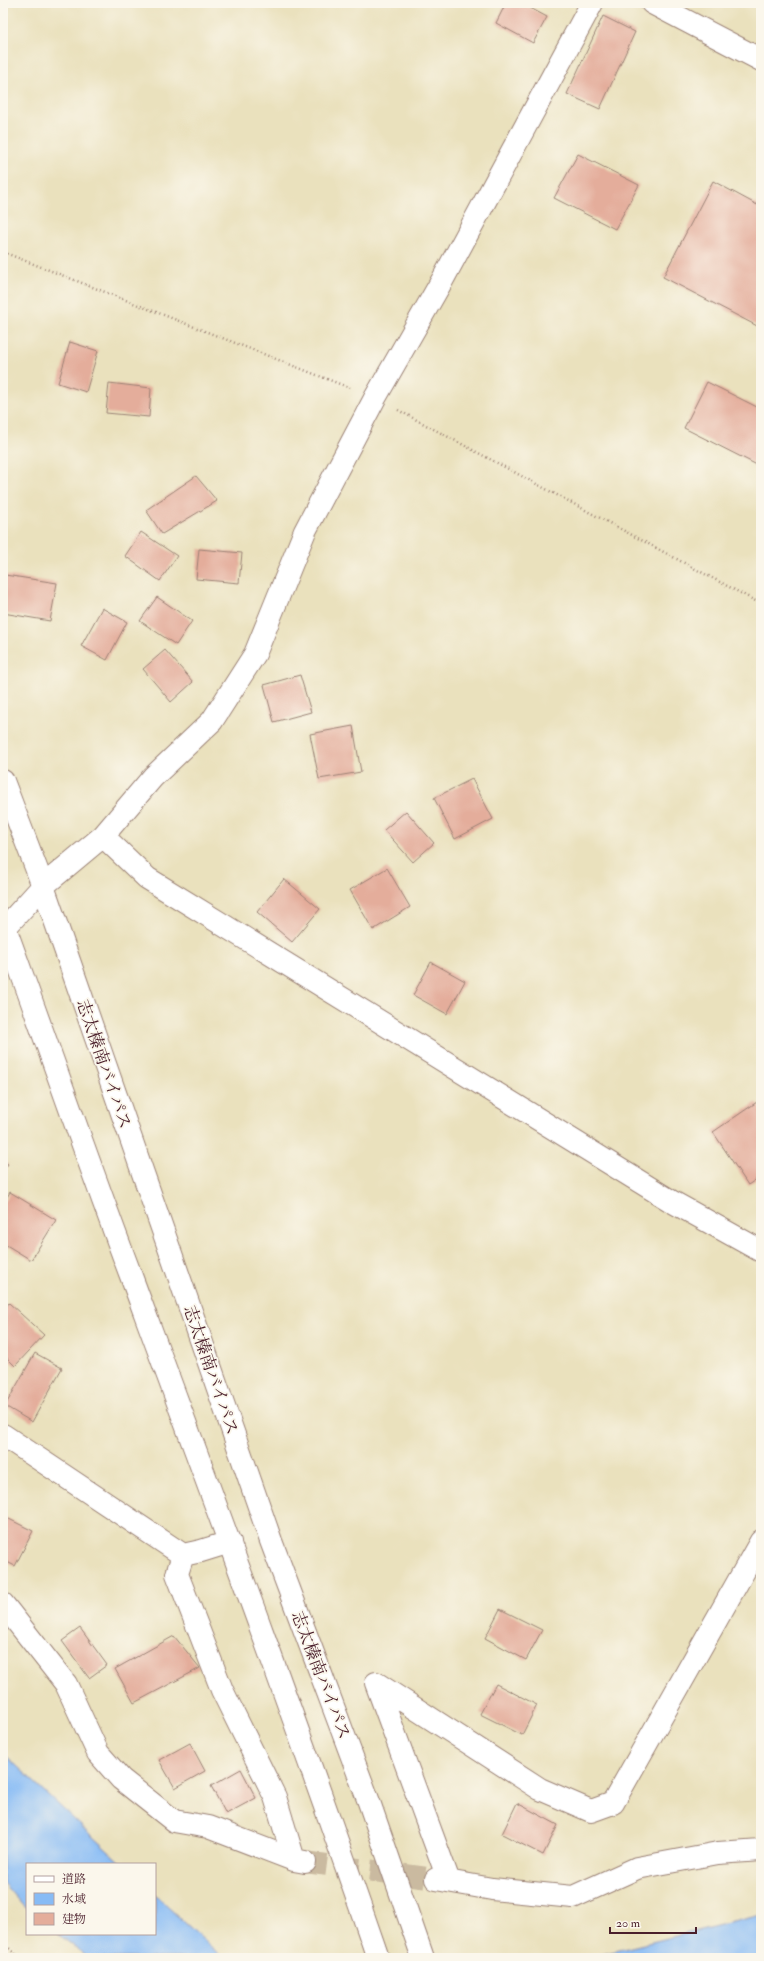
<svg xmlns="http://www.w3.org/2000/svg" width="764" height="1961" font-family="'IM FELL Double Pica','Noto Serif JP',serif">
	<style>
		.water { fill: #87bbf5; stroke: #686d90 }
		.building { fill: #e4ad9b }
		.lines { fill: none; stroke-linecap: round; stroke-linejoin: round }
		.minor-tunnel { stroke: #cabaa0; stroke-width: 22; stroke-dasharray: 22 11; stroke-linecap: butt }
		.minor-casing { stroke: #9a8074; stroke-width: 24 }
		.tertiary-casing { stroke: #9a8074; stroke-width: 24 }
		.trunk-casing { stroke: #9a8074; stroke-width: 24 }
		.path { stroke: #9a8074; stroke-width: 2.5; stroke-dasharray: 1 3; stroke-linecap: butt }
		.minor { stroke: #fff; stroke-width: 22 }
		.tertiary { stroke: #fff; stroke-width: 22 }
		.trunk { stroke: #fff; stroke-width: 22 }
		.labels { text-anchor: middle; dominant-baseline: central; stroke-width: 3.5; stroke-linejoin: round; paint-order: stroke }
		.street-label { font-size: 17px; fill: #4a1f2b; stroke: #fbf7ec }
	</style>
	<rect width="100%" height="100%" fill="#fbf7ec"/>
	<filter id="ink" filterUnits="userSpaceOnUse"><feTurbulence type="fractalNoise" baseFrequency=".025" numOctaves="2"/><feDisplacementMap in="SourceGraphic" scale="8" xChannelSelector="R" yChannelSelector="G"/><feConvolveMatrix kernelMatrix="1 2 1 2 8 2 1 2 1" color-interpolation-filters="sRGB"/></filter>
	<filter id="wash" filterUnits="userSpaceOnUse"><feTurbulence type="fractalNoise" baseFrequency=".012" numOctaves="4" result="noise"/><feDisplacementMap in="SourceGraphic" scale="16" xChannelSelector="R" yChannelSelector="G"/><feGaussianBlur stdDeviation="0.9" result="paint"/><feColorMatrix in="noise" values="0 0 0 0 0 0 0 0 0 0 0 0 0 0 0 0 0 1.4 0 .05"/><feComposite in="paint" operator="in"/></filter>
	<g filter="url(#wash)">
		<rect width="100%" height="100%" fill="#eae1bd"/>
		<!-- water -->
		<path class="water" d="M3,1753L122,1864H27V1909L24,1907L3,1883Z
			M155,1895L223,1958H89L58,1934H155Z
			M761,1915V1958H587Z"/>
		<g id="blocks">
			<!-- building -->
			<path class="building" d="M506,3H521L547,17L533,43L496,23Z
				M603,16L635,32L600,109L567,94Z
				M578,154L639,185L615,229L554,198Z
				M713,181L761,207V328L663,277Z
				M70,342L98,351L86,392L58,383Z
				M707,382L761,409V467L684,428Z
				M109,383L151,388L149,417L106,413Z
				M196,476L217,501L162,534L146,510Z
				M141,532L177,556L160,581L125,556Z
				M199,549L242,553L239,583L196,579Z
				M5,575L57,583L50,621L3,613V589Z
				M157,597L192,621L176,645L140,621Z
				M102,608L127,622L107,660L81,646Z
				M165,650L193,682L171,702L143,669Z
				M300,675L311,712L274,722L264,685Z
				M353,726L361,772L319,779L310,734Z
				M472,779L493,819L455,839L434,798Z
				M406,811L434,843L413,862L384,830Z
				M387,868L410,907L373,930L350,890Z
				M284,879L320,909L292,942L257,912Z
				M431,962L465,981L447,1014L413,995Z
				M757,1102L761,1108V1176L748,1185L713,1132Z
				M3,1160L8,1164L3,1171Z
				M10,1192L56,1220L31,1260L3,1243V1204Z
				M9,1303L44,1335L15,1366L3,1354V1310Z
				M35,1353L62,1368L32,1422L5,1406Z
				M3,1516L33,1531L15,1566L3,1560Z
				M500,1609L542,1630L526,1660L485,1638Z
				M80,1628L107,1665L89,1678L62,1641Z
				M174,1636L200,1668L134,1703L115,1669Z
				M496,1684L537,1705L522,1735L480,1714Z
				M190,1743L205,1771L175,1788L159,1760Z
				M241,1769L256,1798L226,1814L211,1786Z
				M517,1803L558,1825L543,1855L502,1834Z"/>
		</g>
	</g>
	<g filter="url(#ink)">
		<use href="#blocks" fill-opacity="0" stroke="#9a8074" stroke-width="1"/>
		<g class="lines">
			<!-- minor-tunnel -->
			<path class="minor-tunnel" d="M305,1862L436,1879"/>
			<!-- minor casing -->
			<g class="minor-casing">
				<path id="minor" d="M103,836L147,878L671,1201L761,1251
					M3,930L43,886L103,836L153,777L212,721L255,654L305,531L375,398L443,279L592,3
					M3,1435L183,1555L201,1551L230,1542
					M183,1555L177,1574L222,1690L275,1797L294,1860
					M3,1604L66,1684L98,1753L121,1779L174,1821L208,1827L294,1860L305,1862
					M436,1879L492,1889L573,1897L637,1868L718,1853L761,1850
					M449,1881L376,1683L540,1789L591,1811L613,1803L761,1541"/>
			</g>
			<!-- tertiary casing -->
			<g class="tertiary-casing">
				<path id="tertiary" d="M652,3L761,60"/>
			</g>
			<!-- trunk casing -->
			<g class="trunk-casing">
				<path id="trunk" d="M3,781L43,886L271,1541L369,1802L423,1958
					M3,922C46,1040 87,1159 131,1276C215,1503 299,1729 378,1958"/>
			</g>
			<!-- path -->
			<path class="path" d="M3,252L350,388
				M398,410L761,604
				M3,1943L20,1958"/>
			<!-- minor -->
			<use href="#minor" class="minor"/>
			<!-- tertiary -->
			<use href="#tertiary" class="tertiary"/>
			<!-- trunk -->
			<use href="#trunk" class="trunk"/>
		</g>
	</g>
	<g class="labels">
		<!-- street labels -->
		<g class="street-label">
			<text transform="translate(104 1064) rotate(71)">志太榛南バイパス</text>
			<text transform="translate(211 1370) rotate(71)">志太榛南バイパス</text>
			<text transform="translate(321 1675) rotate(69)">志太榛南バイパス</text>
		</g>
	</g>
	<!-- margin -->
	<rect width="764" height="1961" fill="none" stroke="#fbf7ec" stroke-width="16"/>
	<!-- legend -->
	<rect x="26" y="1863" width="130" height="72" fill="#fbf7ec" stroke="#b4a19f"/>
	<rect x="34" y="1876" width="20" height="6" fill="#ffffff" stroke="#b4a19f"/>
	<text x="62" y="1883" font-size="12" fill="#4a1f2b">道路</text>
	<rect x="34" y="1893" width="20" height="12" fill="#87bbf5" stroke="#b4a19f"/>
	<text x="62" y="1903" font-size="12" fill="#4a1f2b">水域</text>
	<rect x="34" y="1913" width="20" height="12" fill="#e4ad9b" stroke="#b4a19f"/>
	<text x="62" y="1923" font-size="12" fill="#4a1f2b">建物</text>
	<!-- scale -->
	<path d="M610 1927v6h86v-6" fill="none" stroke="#4a1f2b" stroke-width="2"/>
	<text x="616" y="1927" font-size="12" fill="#4a1f2b" stroke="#fbf7ec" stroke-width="3" paint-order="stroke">20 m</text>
</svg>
